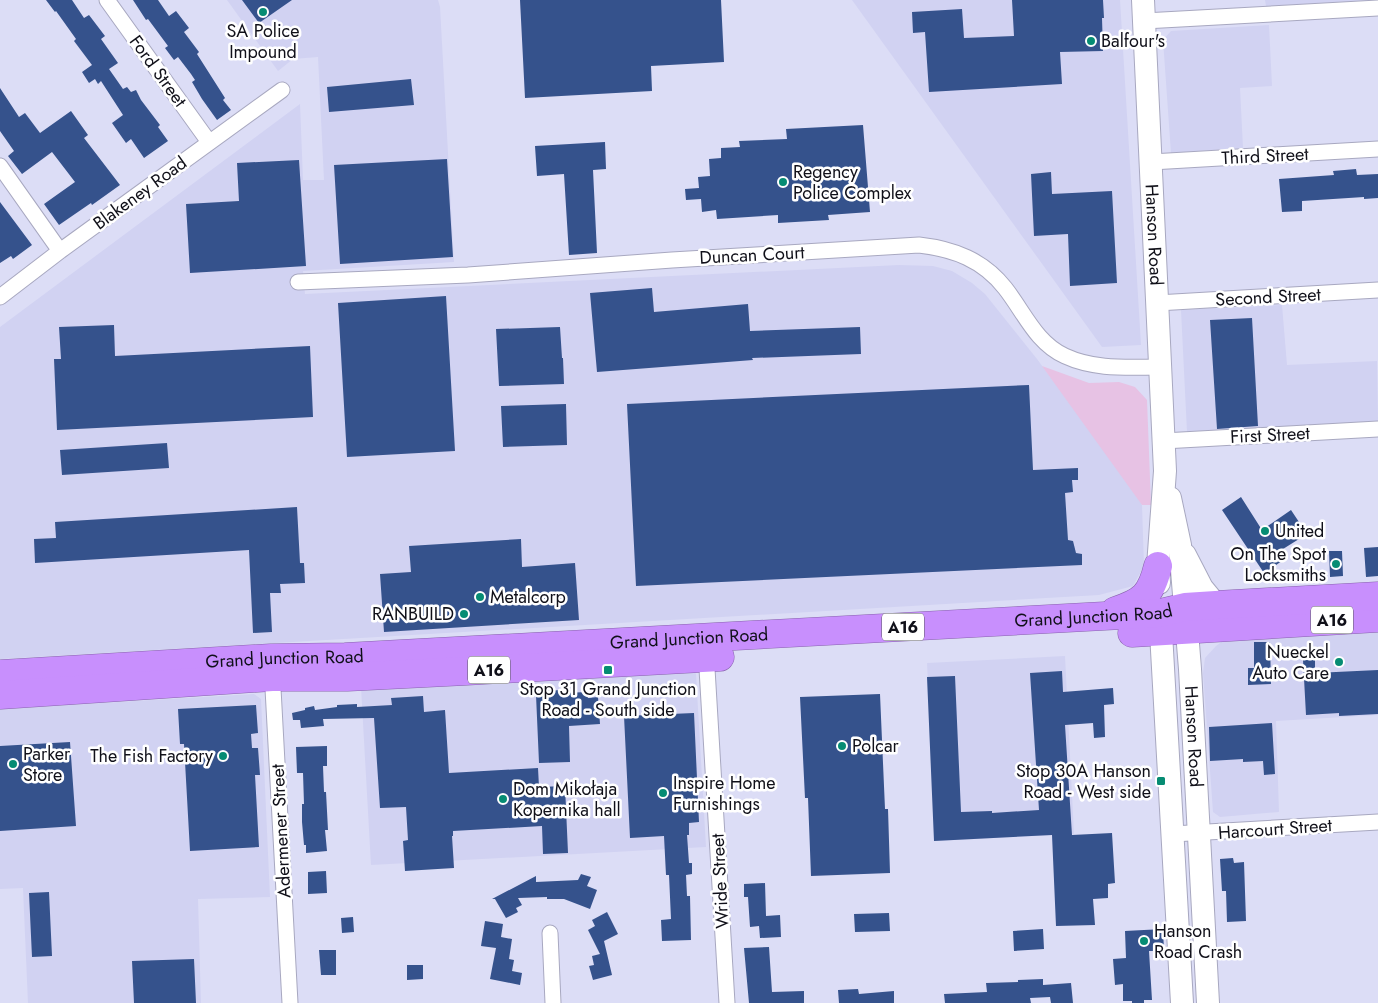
<svg xmlns="http://www.w3.org/2000/svg" width="1378" height="1003" font-family="Jost,sans-serif">
	<style>
		.built { fill: #d1d2f2 }
		.green { fill: #e7c2e4 }
		.building { fill: #35528c }
		.lines { fill: none; stroke-linecap: round; stroke-linejoin: round }
		.street-casing { stroke: #a8a8c0; stroke-width: 17 }
		.secondary-casing { stroke: #a8a8c0; stroke-width: 24 }
		.highway-casing { stroke: #8863ad; stroke-width: 29 }
		.street { stroke: #fff; stroke-width: 15 }
		.secondary { stroke: #fff; stroke-width: 22 }
		.highway { stroke: #c88ffd; stroke-width: 28 }
		.poi-dot { fill: #068c73; stroke: #fff; stroke-width: 2 }
		.labels { text-anchor: middle; dominant-baseline: central; stroke-width: 5; stroke-linejoin: round; paint-order: stroke }
		.shield { fill: #fff; stroke: #58585e; stroke-width: 1 }
		.shield-label { font-size: 16px; font-weight: bold; fill: #101019 }
		.poi-label { font-size: 18px; fill: #101019; stroke: #fff; text-anchor: start }
		.street-label { font-size: 18px; fill: #101019; stroke: #fff }
	</style>
	<rect width="100%" height="100%" fill="#dcddf6"/>
	<!-- built -->
	<path class="built" d="M227,0H438L440,7L454,262L303,271L305,294L899,265L933,266L952,271L972,283L985,294L1037,359L1131,486L1142,505L1144,566L1133,586L1099,595L0,659V327L300,104L303,180H324L318,57L293,59L278,71Z
		M852,0H1120L1141,345L1102,347Z
		M1265,0H1371L1266,6Z
		M1269,25L1272,86L1240,88L1243,148L1171,153L1163,40L1171,31Z
		M1282,305L1287,365L1377,361L1378,421L1187,432L1181,310Z
		M1378,630V715L1276,721L1279,812L1220,817L1213,812L1203,673L1205,658L1216,646L1224,640Z
		M1065,656L1074,834L936,841L927,663Z
		M690,667L696,674L706,847L371,865L361,687Z
		M254,694L261,699L270,897L198,899L201,1003H28L23,888L0,889V709Z"/>
	<!-- green -->
	<path class="green" d="M1042,366L1089,383L1119,382L1135,387L1147,400L1151,505H1142Z"/>
	<!-- building -->
	<path class="building" d="M46,0H72L84,18L89,15L105,36L101,39L118,63L109,69L123,89L127,87L131,92L136,90L141,100L160,125L158,127L168,141L144,158L131,139L126,143L112,123L123,115L101,81L98,84L95,79L89,83L82,72L92,65L74,41L76,39L56,11L55,12Z
		M133,0H158L169,16L176,11L189,28L184,32L199,52L197,54L225,98L223,100L231,110L217,120L202,99L192,82L195,80L191,74L178,57L174,60L165,48L168,46L148,19L146,20Z
		M242,0H292L259,23Z
		M520,0H721L724,62L651,66L652,91L525,98Z
		M1012,0H1103L1104,18H1102L1103,51L1060,52L1062,84L929,92L925,32L913,33L912,12L962,9L964,38L1014,36Z
		M411,79L414,105L329,112L327,87Z
		M0,88L19,117L25,113L40,133L71,111L88,135L84,138L120,185L92,205L91,203L59,225L44,204L75,182L52,152L22,174L8,156L14,151L0,131Z
		M863,125L870,212L828,215L829,220L778,223V215L717,219L716,210L702,212L701,199L686,200L685,189L699,188L698,177L710,176L709,159L721,158V148L740,147L739,141L787,139L786,129Z
		M605,142L606,169L593,170L597,253L569,255L564,174L537,176L535,146Z
		M447,159L453,257L340,264L334,165Z
		M299,160L306,266L190,273L186,204L239,201L237,163Z
		M1356,169L1357,175L1378,174V198L1364,199V197L1302,201V211L1282,212L1279,179L1334,175L1333,171Z
		M1051,172L1052,194L1112,191L1117,283L1070,286L1068,234L1034,236L1031,174Z
		M0,202L32,245L13,259L11,256L0,263Z
		M652,288L654,312L748,304L750,331L860,327L861,354L752,358L753,360L597,372L590,293Z
		M446,296L455,451L347,457L338,303Z
		M1252,318L1258,426L1217,429L1210,320Z
		M114,325L115,356L310,346L313,417L57,430L54,359H61L59,327Z
		M560,327L562,358H563L564,384L499,386L496,329Z
		M1029,385L1033,470L1078,468V480H1072L1073,492L1065,493L1068,540L1073,541L1076,553L1082,554V565L636,586L627,404Z
		M566,404L567,445L503,447L501,406Z
		M167,443L169,468L62,475L60,450Z
		M1241,497L1262,530L1291,510L1307,534L1283,549L1288,557L1264,573L1222,510Z
		M297,507L300,563H304L305,583L280,584L281,593H270L272,632L253,633L249,550L35,563L34,539L56,538L55,522Z
		M521,539L522,567L575,563L579,620L384,632L380,574L411,572L409,546Z
		M1378,547V576L1366,577L1364,548Z
		M1329,551H1342L1343,576L1330,577Z
		M1254,642H1270L1271,684L1248,685V668H1254Z
		M1315,659V673L1378,670V714L1339,716V713L1306,715L1303,660Z
		M1062,671L1063,692L1113,688L1114,704L1104,705L1105,737L1094,738L1093,723L1065,725L1072,835L1112,833L1115,883L1108,884V898L1093,899L1095,925L1056,926L1052,835L934,841L927,677L955,676L961,812L992,811V813L1039,810L1030,673Z
		M563,690V693L588,692V698L598,697L600,724L569,726L570,762L539,763L536,695H541V691Z
		M880,694L885,809H888L890,873L811,876L808,798H805L800,697Z
		M423,696L424,712L445,710L449,773L538,768L539,787L565,786L568,853L543,854L542,826L453,831V836H452L454,868L405,871L403,841L408,840L406,807L380,808L374,718L323,719L324,726L301,728L300,720H293L292,713L305,710V708L314,706L315,710L337,707V705L357,704V707L392,705L391,698Z
		M256,705L258,733L251,734L252,748H258L260,775H255L259,847L190,851L184,744H180L178,709Z
		M694,713L699,822L689,823V835H687L689,863H692V874L686,875L687,896H690L691,940L662,941L661,920L671,919L669,875H666L664,836L630,838L624,716Z
		M1272,723L1275,774L1264,775L1263,761L1243,762V759L1210,761L1209,727Z
		M70,742L76,826L0,831V746Z
		M327,746V766H323L324,792H326L328,830H325L327,851L306,853V845H304L302,822V804H304L303,773H297L296,747Z
		M1233,858L1234,863L1244,862L1246,921L1227,922L1226,891H1222L1220,859Z
		M326,871L327,893L308,894V872Z
		M581,874L591,877L587,886L597,890L590,909L564,899H547V897L518,898L522,905L516,908L518,912L506,918L495,899H492L536,876V882L578,880Z
		M765,883L766,916L780,915L781,937L760,938L759,926L750,927L748,897H744V884Z
		M49,892L52,956L32,957L29,893Z
		M607,912L618,934L604,941L612,975L593,980L589,966L594,965L592,956L600,954L588,930L595,926L592,920Z
		M889,913L890,931L855,932L854,914Z
		M353,917L354,932L342,933L341,918Z
		M485,921L503,924L501,937L512,939L509,959L514,960L512,971L522,973L520,985L490,979L496,948L481,946Z
		M1043,929L1044,949L1014,951L1013,931Z
		M1163,929L1164,951H1149L1152,1000H1144V1003H1132V1001H1123V984L1115,985L1113,959L1126,958L1125,931Z
		M769,947L772,992L804,991V1003H749L744,948Z
		M319,950H336V975H321Z
		M194,959L196,1003H134L132,961Z
		M407,965H423V979L407,980Z
		M1043,979V985L1071,983L1073,1003H1051L1050,997L1030,998L1031,1003H945L944,994L987,992L986,983L1018,982V980Z
		M858,989L859,994L894,991V1003H839L838,990Z"/>
	<g class="lines">
		<!-- street casing -->
		<g class="street-casing">
			<path id="street" d="M107,0L209,142
				M1144,21L1378,8
				M1151,162L1378,149
				M0,166L60,251
				M298,282L468,275L672,260L919,245C954,249 983,260 1005,288C1024,312 1036,343 1065,356C1095,370 1128,367 1160,367
				M0,297L60,251L282,90
				M1157,303L1378,290
				M1163,441L1378,429
				M706,652L727,1003
				M272,670L290,1003
				M1173,834L1378,822
				M550,933L553,1003"/>
		</g>
		<!-- secondary casing -->
		<g class="secondary-casing">
			<g id="secondary">
				<path id="s1" d="M1143,0L1165,471L1158,566L1159,583"/>
				<path id="s2" d="M1170,498L1180,545L1190,669L1208,1003"/>
				<path d="M1185,555L1202,588L1216,605"/>
				<path d="M1160,615L1182,1003"/>
			</g>
		</g>
		<!-- highway casing -->
		<g class="highway-casing">
			<g id="highway">
				<path d="M1115,611C1143,602 1151,595 1158,566"/>
				<path d="M1132,633L1378,618"/>
				<path id="s3" d="M0,674L271,658L345,657L1160,613L1185,607L1216,605L1378,596"/>
				<path d="M0,695L272,677H347L466,671L720,657"/>
			</g>
		</g>
		<!-- street -->
		<use href="#street" class="street"/>
		<!-- secondary -->
		<use href="#secondary" class="secondary"/>
		<!-- highway -->
		<use href="#highway" class="highway"/>
	</g>
	<!-- markers -->
	<g class="poi-dot">
		<circle cx="263" cy="12" r="5"/>
		<circle cx="1091" cy="41" r="5"/>
		<circle cx="783" cy="182" r="5"/>
		<circle cx="1265" cy="531" r="5"/>
		<circle cx="1336" cy="564" r="5"/>
		<circle cx="480" cy="597" r="5"/>
		<circle cx="464" cy="614" r="5"/>
		<circle cx="1339" cy="662" r="5"/>
		<rect x="603" y="665" width="10" height="10" rx="2.5"/>
		<circle cx="842" cy="746" r="5"/>
		<circle cx="223" cy="756" r="5"/>
		<circle cx="13" cy="764" r="5"/>
		<rect x="1156" y="776" width="10" height="10" rx="2.5"/>
		<circle cx="663" cy="793" r="5"/>
		<circle cx="503" cy="799" r="5"/>
		<circle cx="1144" cy="941" r="5"/>
	</g>
	<g class="labels">
		<!-- shield labels -->
		<g class="shield">
			<rect x="1311" y="606.5" width="42" height="27" rx="4"/>
			<rect x="882" y="613.5" width="42" height="27" rx="4"/>
			<rect x="468" y="656.5" width="42" height="27" rx="4"/>
		</g>
		<g class="shield-label">
			<text x="1332" y="620">A16</text>
			<text x="903" y="627">A16</text>
			<text x="489" y="670">A16</text>
		</g>
		<!-- poi labels -->
		<g class="poi-label">
			<text x="263" y="31" text-anchor="middle">SA Police<tspan x="263" dy="21">Impound</tspan></text>
			<text x="1101" y="41">Balfour's</text>
			<text x="793" y="172">Regency<tspan x="793" dy="21">Police Complex</tspan></text>
			<text x="1275" y="531">United</text>
			<text x="1326" y="554" text-anchor="end">On The Spot<tspan x="1326" dy="21">Locksmiths</tspan></text>
			<text x="490" y="597">Metalcorp</text>
			<text x="454" y="614" text-anchor="end">RANBUILD</text>
			<text x="1329" y="652" text-anchor="end">Nueckel<tspan x="1329" dy="21">Auto Care</tspan></text>
			<text x="608" y="689" text-anchor="middle">Stop 31 Grand Junction<tspan x="608" dy="21">Road - South side</tspan></text>
			<text x="852" y="746">Polcar</text>
			<text x="23" y="754">Parker<tspan x="23" dy="21">Store</tspan></text>
			<text x="213" y="756" text-anchor="end">The Fish Factory</text>
			<text x="1151" y="771" text-anchor="end">Stop 30A Hanson<tspan x="1151" dy="21">Road - West side</tspan></text>
			<text x="673" y="783">Inspire Home<tspan x="673" dy="21">Furnishings</tspan></text>
			<text x="513" y="789">Dom Mikołaja<tspan x="513" dy="21">Kopernika hall</tspan></text>
			<text x="1154" y="931">Hanson<tspan x="1154" dy="21">Road Crash</tspan></text>
		</g>
		<!-- street labels -->
		<g class="street-label">
			<text transform="translate(158 71) rotate(54)">Ford Street</text>
			<text transform="translate(1265 156) rotate(-3)">Third Street</text>
			<text transform="translate(140 193) rotate(-36)">Blakeney Road</text>
			<text stroke="none"><textPath href="#s1" startOffset="235">Hanson Road</textPath></text>
			<text transform="translate(752 255) rotate(-3)">Duncan Court</text>
			<text transform="translate(1268 297) rotate(-3)">Second Street</text>
			<text transform="translate(1270 435) rotate(-3)">First Street</text>
			<text stroke="none"><textPath href="#s3" startOffset="1095">Grand Junction Road</textPath></text>
			<text stroke="none"><textPath href="#s3" startOffset="690">Grand Junction Road</textPath></text>
			<text stroke="none"><textPath href="#s3" startOffset="285">Grand Junction Road</textPath></text>
			<text stroke="none"><textPath href="#s2" startOffset="240">Hanson Road</textPath></text>
			<text transform="translate(1275 829) rotate(-4)">Harcourt Street</text>
			<text transform="translate(281 831) rotate(-93)">Adermener Street</text>
			<text transform="translate(720 881) rotate(-93)">Wride Street</text>
		</g>
	</g>
</svg>
